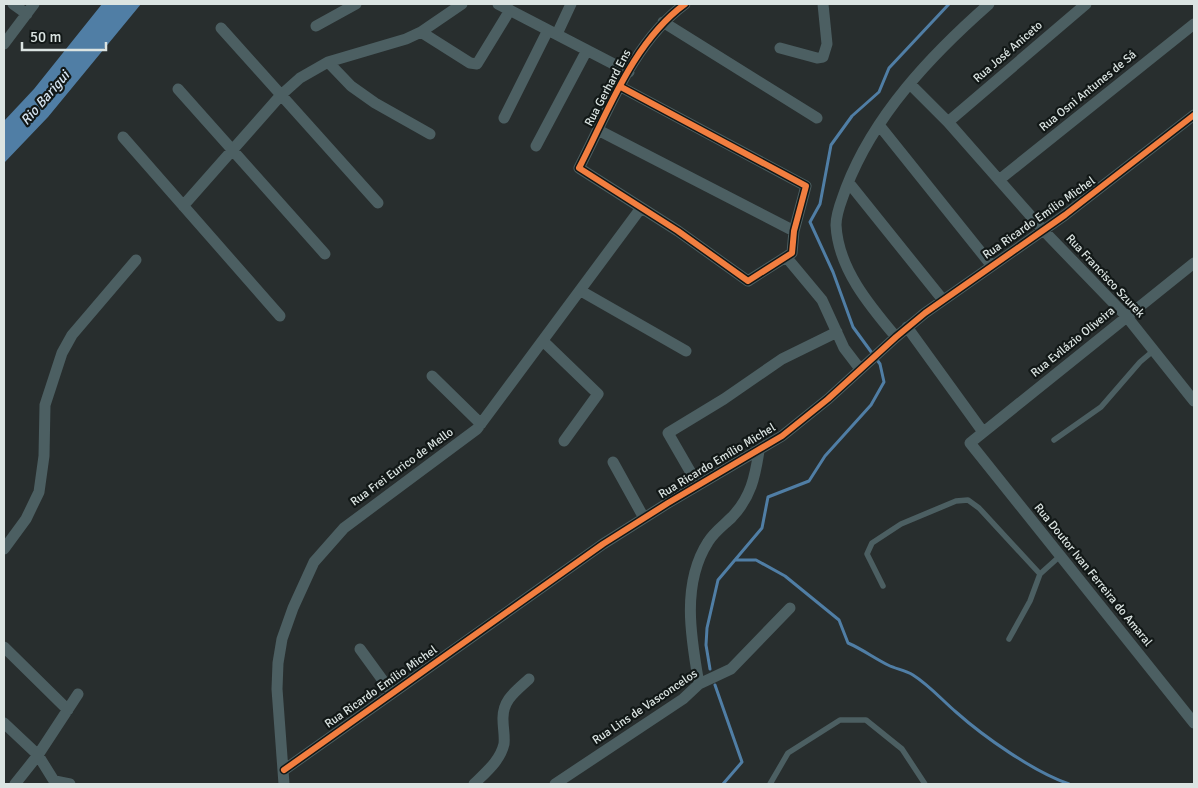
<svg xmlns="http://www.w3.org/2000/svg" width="1198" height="788" font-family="Signika,sans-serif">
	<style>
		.water { fill: #507ea5 }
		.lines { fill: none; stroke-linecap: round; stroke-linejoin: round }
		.stream { stroke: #507ea5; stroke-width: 3 }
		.lane { stroke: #4c5f62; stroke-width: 5.5 }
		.street { stroke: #4c5f62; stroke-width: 11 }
		.cycleway-casing { stroke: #121817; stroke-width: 9 }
		.cycleway { stroke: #f27e40; stroke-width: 6 }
		.labels { text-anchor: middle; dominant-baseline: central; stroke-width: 4.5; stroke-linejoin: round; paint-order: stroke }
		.street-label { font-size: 12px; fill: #dbe4e2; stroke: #121817 }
		.water-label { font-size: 14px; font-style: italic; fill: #d6e4f1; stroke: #121817 }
	</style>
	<rect width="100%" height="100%" fill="#282e2e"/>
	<!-- water -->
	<path class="water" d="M102,4H141L48,117L4,163V121L34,89Z"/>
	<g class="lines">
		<!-- stream -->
		<path class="stream" d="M736,560H756L785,576L839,620L848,643C862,649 874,658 888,665C896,669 905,670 913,675C929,685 942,700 956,712C984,737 1034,772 1069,784
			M710,669L706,645L707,628L718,580L762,528L768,497L809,481L825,456L871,405L884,382L880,364L853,327L833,272L810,222L820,204L831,145L852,116L879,92L889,68L949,4
			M715,685L742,762L723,784"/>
		<!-- lane -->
		<path class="lane" d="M1054,440L1101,407L1140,362L1153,351
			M883,586L867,554L872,543L901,524L956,501L968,500L979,508L1040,574L1060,556
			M1009,639L1030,601L1040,574
			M770,784L788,753L840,720H866L902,749L925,784"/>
		<!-- street -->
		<path class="street" d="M13,4L27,14
			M498,4L629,72
			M663,22L817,118
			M316,26L356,4
			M221,28L378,203
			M421,32L470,63L477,64L510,10
			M557,34L571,4
			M4,44L34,4
			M780,48L817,58L823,57L827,44L823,4
			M328,62L351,86L375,103L430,134
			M910,84L948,122L1044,231L1127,317L1194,401
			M621,87L806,186L794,231L792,253L748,281L678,231L579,168C608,112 633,42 685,4
			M178,89L325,254
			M504,118L548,30
			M948,122L1086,4
			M879,125L992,266
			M598,130L794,231
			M123,137L280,316
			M536,146L587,50
			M999,180L1194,24
			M849,183L943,300
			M183,206L281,95L300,78L328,62L406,39L421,32L462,4
			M787,258L822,300L844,348L860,369
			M1194,263L970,443L1194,723
			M581,291L686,351
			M907,327L983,432
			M896,337C869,305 838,268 836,225C836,212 842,200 846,188C874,115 931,55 989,4
			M543,341L598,394L564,441
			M432,376L481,424
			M613,462L644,518
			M698,485L668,433L724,399L782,359L837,332
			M4,549L26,519L39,492L44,456L45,405L62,353L72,335L136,260
			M4,647L68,710
			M360,649L392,693
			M699,684C691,638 681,584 708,542C714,532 724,525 732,517C751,497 755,477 759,451
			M4,723L38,755L56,784
			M284,770L603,544L668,503L782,436L828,399L896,337L925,313L1065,215L1194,115
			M55,781L70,784
			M15,784L38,755L78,694
			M284,784L277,689L278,663L282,639L293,608L314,562L344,528L477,429L641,208
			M474,784C486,772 500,761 504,744C505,736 503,728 503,720C502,700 516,691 529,679
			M555,784L683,699L699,684L731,669L790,608"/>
		<!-- cycleway casing -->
		<g class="cycleway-casing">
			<path id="cycleway" d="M621,87L806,186L794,231L792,253L748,281L678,231L579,168C608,112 633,42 685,4
				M284,770L603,544L668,503L782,436L828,399L896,337L925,313L1065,215L1194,115"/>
		</g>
		<!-- cycleway -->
		<use href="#cycleway" class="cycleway"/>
	</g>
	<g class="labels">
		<!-- street labels -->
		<g class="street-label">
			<text transform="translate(1008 52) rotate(-41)">Rua José Aniceto</text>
			<text transform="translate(608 88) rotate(-62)">Rua Gerhard Ens</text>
			<text transform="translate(1088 91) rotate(-39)">Rua Osni Antunes de Sá</text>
			<text transform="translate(1039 218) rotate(-35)">Rua Ricardo Emílio Michel</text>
			<text transform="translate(1105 276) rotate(47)">Rua Francisco Szurek</text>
			<text transform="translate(1073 342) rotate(-39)">Rua Evilázio Oliveira</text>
			<text transform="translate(717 461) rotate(-31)">Rua Ricardo Emílio Michel</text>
			<text transform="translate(402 467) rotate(-36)">Rua Frei Eurico de Mello</text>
			<text transform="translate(1093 575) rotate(51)">Rua Doutor Ivan Ferreira do Amaral</text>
			<text transform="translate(381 687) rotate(-35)">Rua Ricardo Emílio Michel</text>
			<text transform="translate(645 707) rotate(-34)">Rua Lins de Vasconcelos</text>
		</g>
		<!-- water labels -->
		<g class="water-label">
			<text transform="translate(45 98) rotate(-49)">Rio Barigui</text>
		</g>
	</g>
	<!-- border -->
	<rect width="1198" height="788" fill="none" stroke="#dbe4e2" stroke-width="10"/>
	<!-- scale -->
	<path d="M22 42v8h84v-8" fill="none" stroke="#dbe4e2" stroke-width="2.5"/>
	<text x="30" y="42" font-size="15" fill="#dbe4e2" stroke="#121817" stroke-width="4" paint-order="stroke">50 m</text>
</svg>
